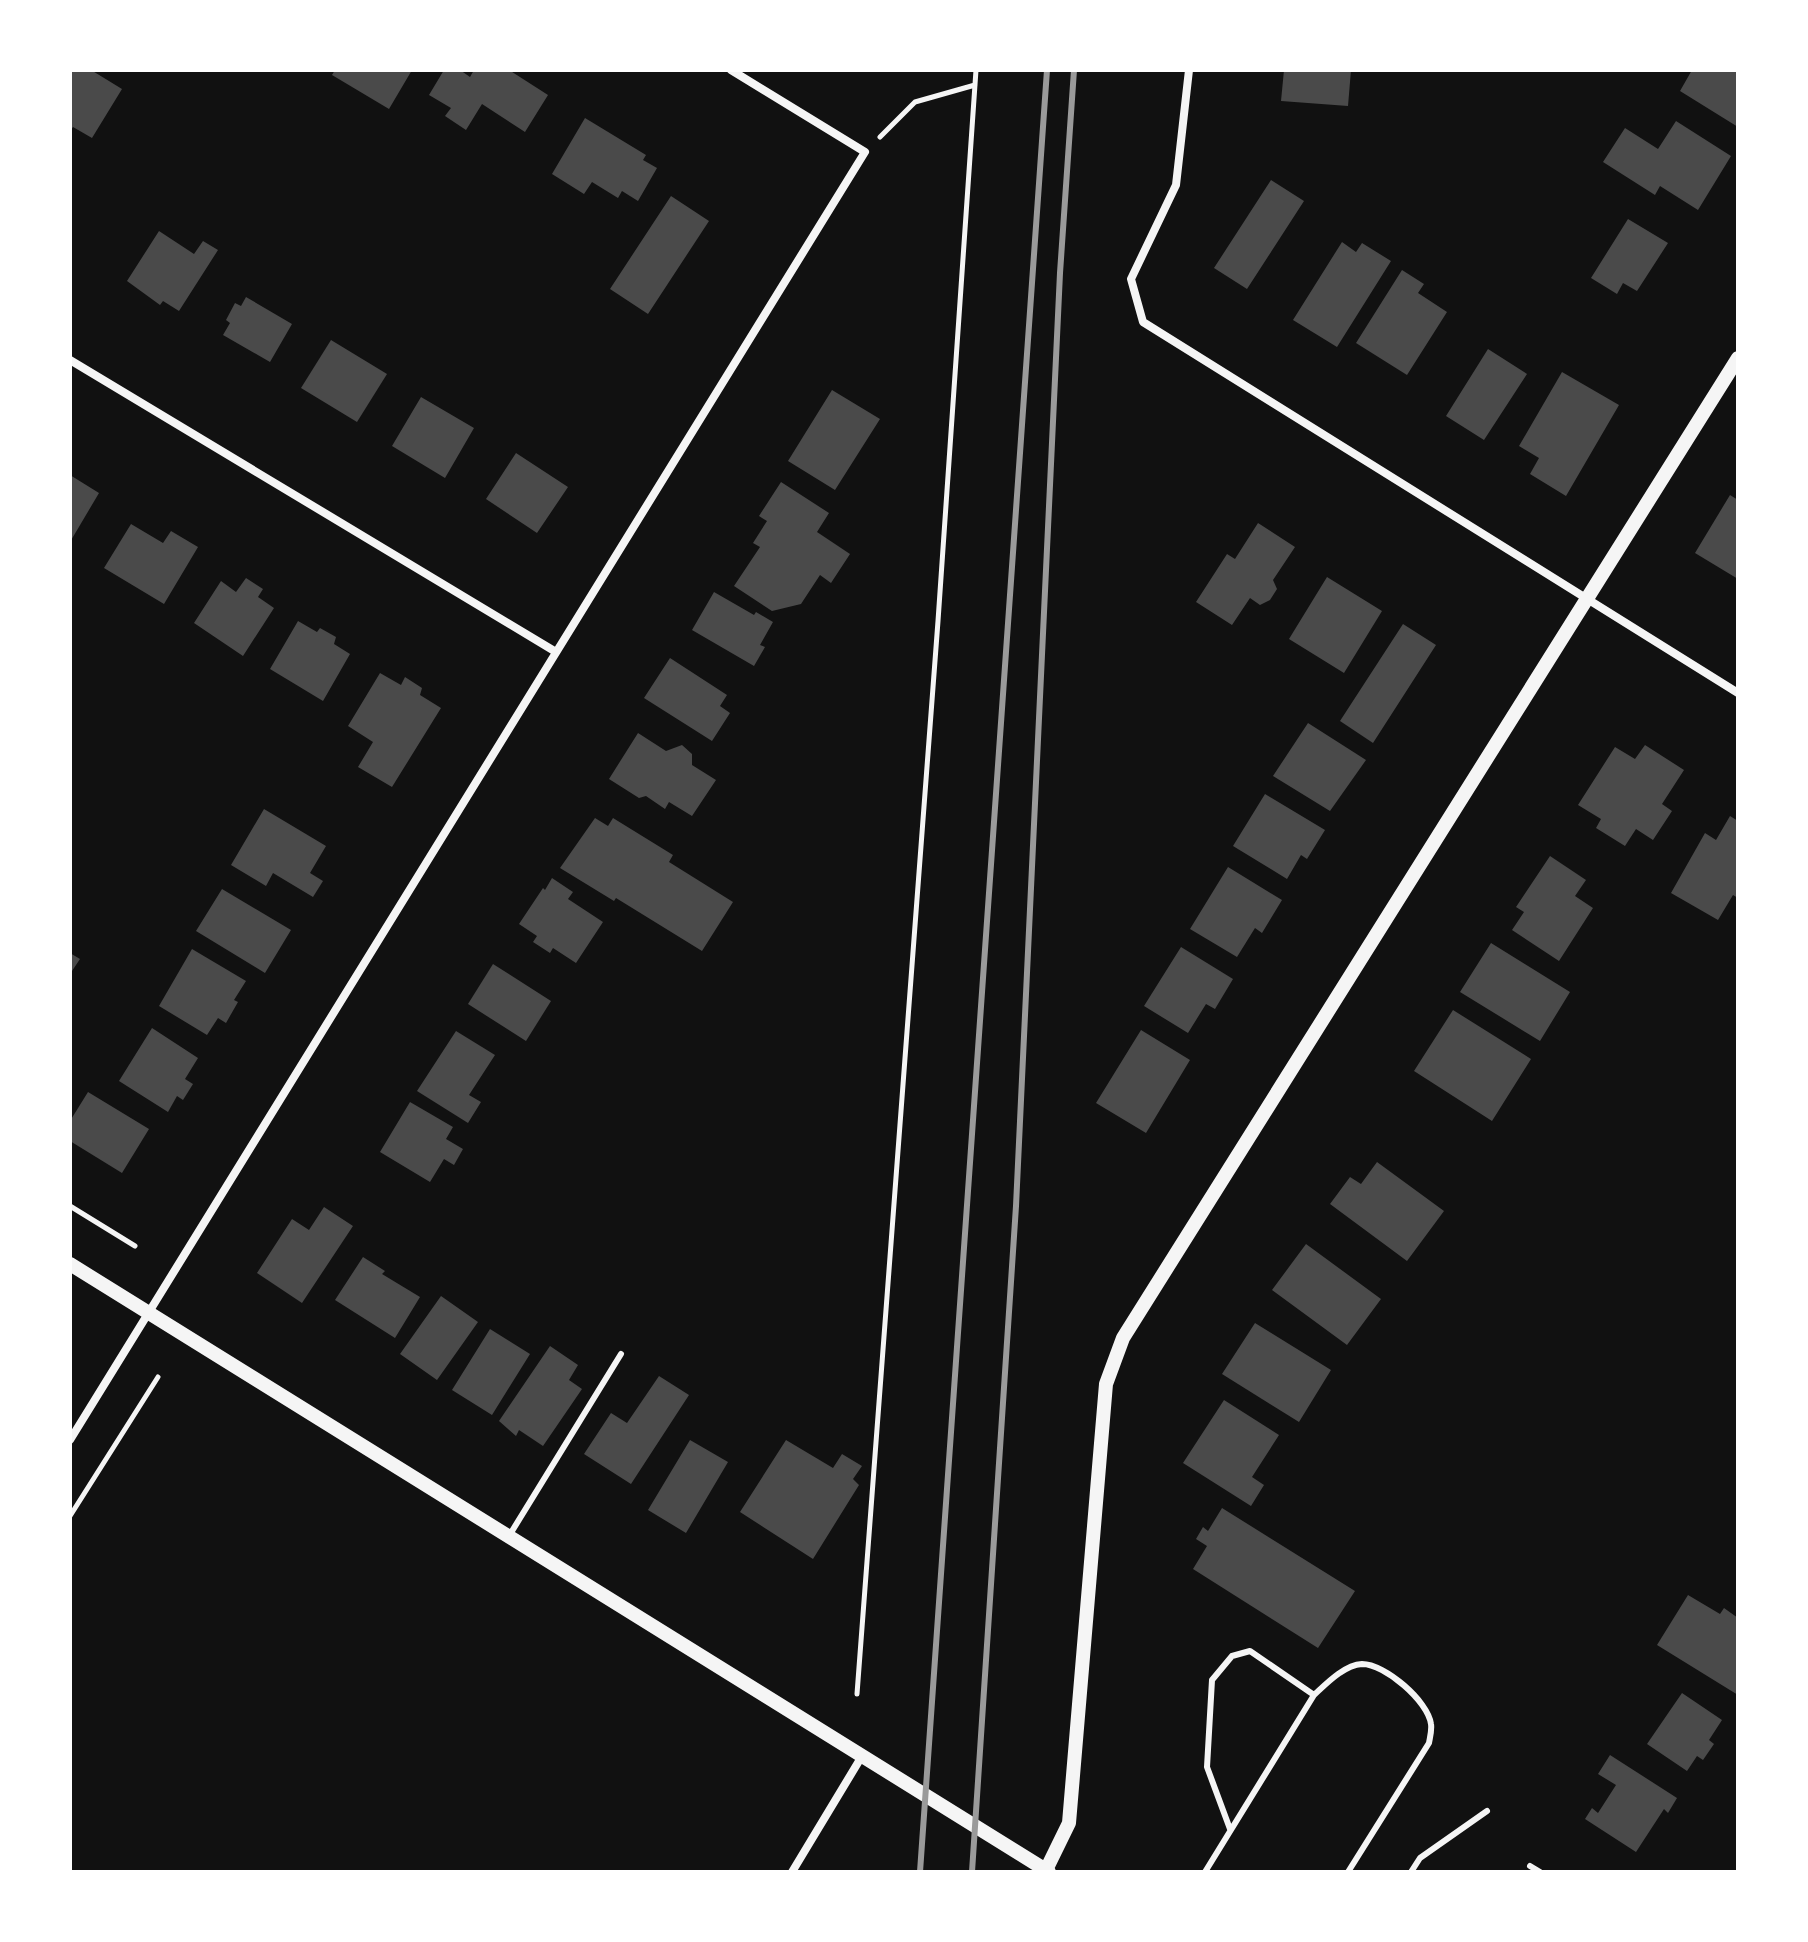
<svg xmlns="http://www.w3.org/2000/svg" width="1808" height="1942" font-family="Lato,sans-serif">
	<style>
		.building { fill: #4a4a4a }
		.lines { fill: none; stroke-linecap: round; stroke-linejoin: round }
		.path { stroke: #f5f5f5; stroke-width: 5 }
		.service { stroke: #f5f5f5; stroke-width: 6 }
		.minor { stroke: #f5f5f5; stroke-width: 8 }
		.tertiary { stroke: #f5f5f5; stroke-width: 14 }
		.rail { stroke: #9a9a9a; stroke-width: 6 }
	</style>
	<rect width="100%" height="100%" fill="#111"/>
	<!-- building -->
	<path class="building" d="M70,70H91L122,89L92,138L73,127L70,131Z
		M335,70H412L389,109L332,75Z
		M444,70H460L470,77L474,70H509L548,95L525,132L482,104L466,130L445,116L451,108L429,95Z
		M1284,70H1351L1348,106L1281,101Z
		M1692,70H1738V127L1680,91Z
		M585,118L646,155L643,160L657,168L638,201L622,191L618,198L592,182L584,194L552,174Z
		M1676,121L1731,156L1698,210L1660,186L1655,195L1603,162L1625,128L1658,149Z
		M1271,180L1304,201L1247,289L1214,268Z
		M671,196L709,221L648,314L610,289Z
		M1628,219L1668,243L1637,291L1623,283L1617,294L1591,278Z
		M159,231L194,254L203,241L218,250L179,311L163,301L160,305L127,281Z
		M1342,242L1356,252L1362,243L1391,261L1337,347L1293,320Z
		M1402,270L1424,284L1418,293L1447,312L1407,375L1356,343Z
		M246,297L292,324L270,362L223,335L230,323L226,320L235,303L241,306Z
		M331,340L387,374L357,422L301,388Z
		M1488,349L1527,374L1484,440L1446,416Z
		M1562,372L1619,405L1566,496L1530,474L1539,458L1519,446Z
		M832,390L880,419L835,490L788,461Z
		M421,397L474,428L445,478L392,446Z
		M516,453L568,487L537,533L486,499Z
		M70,475L99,493L70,542Z
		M781,482L829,513L817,532L850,554L831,583L820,575L801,604L772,611L734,586L760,547L753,543L767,521L759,516Z
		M1730,495L1738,500V579L1695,553Z
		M1258,523L1295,547L1273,580L1277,589L1270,600L1260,605L1250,598L1232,625L1196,602L1227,554L1235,559Z
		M131,524L163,543L171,531L198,547L164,604L104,568Z
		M1327,577L1382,611L1344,673L1289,639Z
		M246,578L263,589L258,597L274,608L243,656L194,623L221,581L236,592Z
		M714,592L754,615L756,612L773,622L760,645L765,647L754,666L692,630Z
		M298,621L317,632L320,628L336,637L334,644L350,654L323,701L270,669Z
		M1403,624L1436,645L1373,743L1340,721Z
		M670,658L727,695L720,706L730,713L712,741L644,698Z
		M380,673L401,685L405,677L422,688L420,695L441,708L392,787L358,767L373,742L348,726Z
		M1308,723L1366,760L1330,811L1273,776Z
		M638,733L666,751L682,745L692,754V765L716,780L692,816L669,802L665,809L646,796L639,798L609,779Z
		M1645,745L1684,770L1662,804L1672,811L1653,840L1636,829L1625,846L1596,828L1601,819L1578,805L1615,747L1635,759Z
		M1265,794L1325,830L1307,859L1301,855L1287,879L1233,846Z
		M264,809L326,846L310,873L323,881L313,897L273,873L266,886L231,865Z
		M1730,816L1738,821V898L1733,895L1718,920L1671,893L1705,833L1716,840Z
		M595,818L608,826L613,818L673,855L669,862L733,902L702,951L616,898L614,901L560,868Z
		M1550,856L1586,880L1575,896L1593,908L1559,961L1512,930L1524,912L1516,907Z
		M1228,867L1282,900L1262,933L1255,928L1237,957L1190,929Z
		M552,878L573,892L568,899L603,922L576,963L553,948L550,953L533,942L537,936L519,924L543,888L545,890Z
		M222,889L291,930L265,973L196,931Z
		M1491,943L1570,992L1540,1041L1460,992Z
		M1181,947L1233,979L1215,1009L1206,1004L1188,1033L1144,1006Z
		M192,949L246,981L234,1000L238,1002L226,1023L218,1018L207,1035L159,1006Z
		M70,953L80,959L70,974Z
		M493,964L551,1001L526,1041L468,1004Z
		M1453,1010L1531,1059L1492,1121L1414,1071Z
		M152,1028L198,1058L185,1079L193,1084L183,1100L177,1096L168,1112L119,1081Z
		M1141,1030L1190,1060L1146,1133L1096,1103Z
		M456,1031L495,1055L469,1095L481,1102L468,1123L417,1091Z
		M88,1092L149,1129L122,1173L70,1141V1121Z
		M410,1102L453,1127L446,1139L463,1149L454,1165L444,1159L430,1182L380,1152Z
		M1377,1162L1444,1211L1407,1261L1330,1204L1350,1177L1361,1184Z
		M324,1207L353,1226L302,1303L257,1273L292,1219L309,1230Z
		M1306,1244L1381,1299L1347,1345L1272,1290Z
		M363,1257L385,1271L382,1274L420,1297L395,1338L335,1300Z
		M441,1296L478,1322L437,1380L400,1354Z
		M1255,1323L1331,1370L1299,1422L1222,1374Z
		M490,1329L530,1354L492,1415L452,1390Z
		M550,1346L578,1365L569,1380L582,1389L543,1446L519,1430L516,1436L499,1421Z
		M659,1376L689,1395L631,1484L584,1454L611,1413L627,1423Z
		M1224,1400L1279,1435L1252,1477L1264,1485L1251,1506L1183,1463Z
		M690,1440L728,1462L686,1533L648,1510Z
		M786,1440L833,1468L842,1454L862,1466L853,1479L859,1485L813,1559L740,1512Z
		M1222,1508L1355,1591L1318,1648L1193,1569L1207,1546L1196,1539L1203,1527L1208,1531Z
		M1688,1595L1720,1614L1724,1608L1738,1618V1695L1657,1645Z
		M1682,1693L1722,1720L1709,1740L1714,1744L1703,1760L1697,1756L1687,1771L1647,1744Z
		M1610,1755L1677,1798L1668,1813L1664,1809L1636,1852L1585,1819L1592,1808L1598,1813L1616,1785L1598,1774Z"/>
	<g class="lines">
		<!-- path -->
		<path class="path" d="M880,137L915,102L975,85
			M70,1206L135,1246
			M70,1516L158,1377
			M857,1694L938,621L976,70"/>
		<!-- service -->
		<path class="service" d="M509,1536L621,1354
			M1230,1829L1207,1767L1212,1680L1232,1656L1250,1651L1314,1695
			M1530,1866L1540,1872
			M1205,1872L1314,1695C1326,1684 1344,1665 1362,1664C1385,1664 1428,1701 1431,1724C1432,1730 1430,1737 1429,1743L1348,1872
			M1411,1872L1420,1858L1487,1811"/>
		<!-- minor -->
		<path class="minor" d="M1189,70L1176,185L1131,279L1143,322L1738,693
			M70,360L556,652
			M70,1440L865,152L731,70
			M792,1872L862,1756"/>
		<!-- tertiary -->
		<path class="tertiary" d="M70,1264L1049,1872
			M1046,1870L1069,1823L1106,1384L1123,1338L1738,358"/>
		<!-- rail -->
		<path class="rail" d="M920,1872L1047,70
			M972,1872L1016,1206L1060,273L1074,70"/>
	</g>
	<!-- border -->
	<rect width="1808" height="1942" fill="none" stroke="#ffffff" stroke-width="144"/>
</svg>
